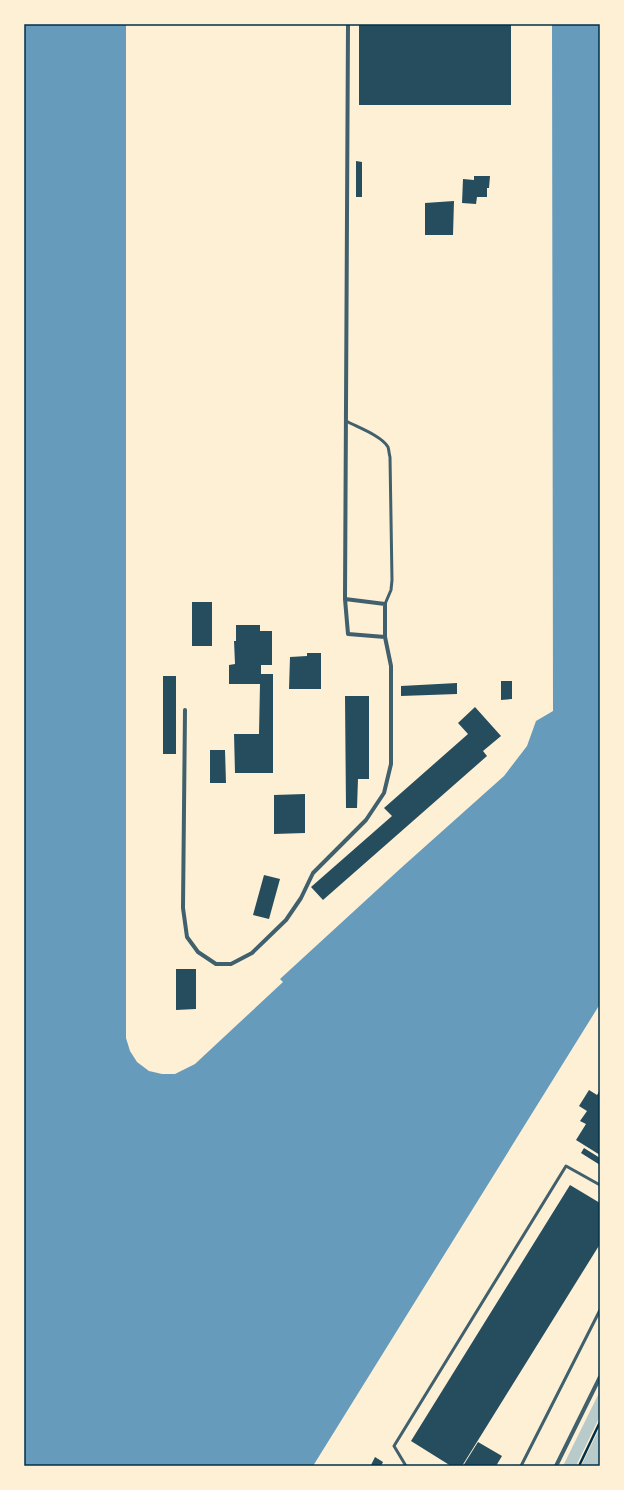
<svg xmlns="http://www.w3.org/2000/svg" width="624" height="1490" font-family="'Alegreya Sans',sans-serif">
	<style>
		.green { fill: #b9caca }
		.water { fill: #669bbc }
		.building { fill: #264d5e }
		.lines { fill: none; stroke-linecap: round; stroke-linejoin: round }
		.path { stroke: #003049; stroke-width: 2.5 }
		.service { stroke: #3f606c; stroke-width: 3 }
		.minor { stroke: #3f606c; stroke-width: 4 }
		.neatline { fill: none; stroke: #003049; stroke-width: 1.5 }
	</style>
	<rect width="100%" height="100%" fill="#fdf0d5"/>
	<!-- green -->
	<path class="green" d="M600,1391V1416L576,1466H563Z
		M600,1427V1466H581Z"/>
	<!-- water -->
	<path class="water" d="M24,24H126V1038L130,1051L137,1062L149,1071L162,1074H175L195,1064L283,982L280,979L401,868L504,776L527,746L536,721L553,711L552,24H600V1004L313,1466H24Z"/>
	<!-- building -->
	<path class="building" d="M359,24H511V105H359Z
		M356,161L362,162V197H356Z
		M474,176H490L489,188H487V197H477L476,204L462,203L463,179L474,180Z
		M454,201L453,235H425V203Z
		M192,602H212V646H192Z
		M236,625H260V631H272V665H261V674H273V773H235L234,734H259L260,684H229V665L235,664L234,641H236Z
		M307,653H321V689H289L290,657L307,656Z
		M163,676H176V754H163Z
		M501,681H512V699L501,700Z
		M457,683V694L401,696V686Z
		M345,696H369V779H358L357,808H346Z
		M475,707L501,736L483,751L487,756L323,900L311,887L392,816L384,808L468,734L458,723Z
		M210,750H225L226,783H210Z
		M305,794V833L274,834V795Z
		M264,875L280,879L269,919L253,915Z
		M176,969H196V1009L176,1010Z
		M589,1090L597,1095L600,1090V1155L576,1140L586,1124L580,1121L587,1111L579,1106Z
		M584,1148L600,1158V1165L581,1153Z
		M570,1185L600,1203V1244L462,1466H451L411,1441Z
		M478,1442L502,1456L496,1466H463Z
		M375,1457L383,1462L381,1466L371,1465Z"/>
	<g class="lines">
		<!-- path -->
		<path class="path" d="M579,1466L600,1422"/>
		<!-- service -->
		<path class="service" d="M346,421C357,427 382,436 388,447C389,450 389,454 390,457L392,580L391,590L385,604
			M406,1466L394,1446L566,1166L600,1185
			M521,1466L600,1310"/>
		<!-- minor -->
		<path class="minor" d="M345,599L385,604V637L348,634L345,599L348,24
			M185,710L183,908L187,937L198,952L216,964H231L252,953L286,920L301,898L313,873L366,820L384,793L391,764V666L385,637
			M556,1466L600,1377"/>
	</g>
	<!-- border -->
	<rect width="624" height="1490" fill="none" stroke="#fdf0d5" stroke-width="50"/>
	<rect x="25" y="25" width="574" height="1440" class="neatline"/>
</svg>
